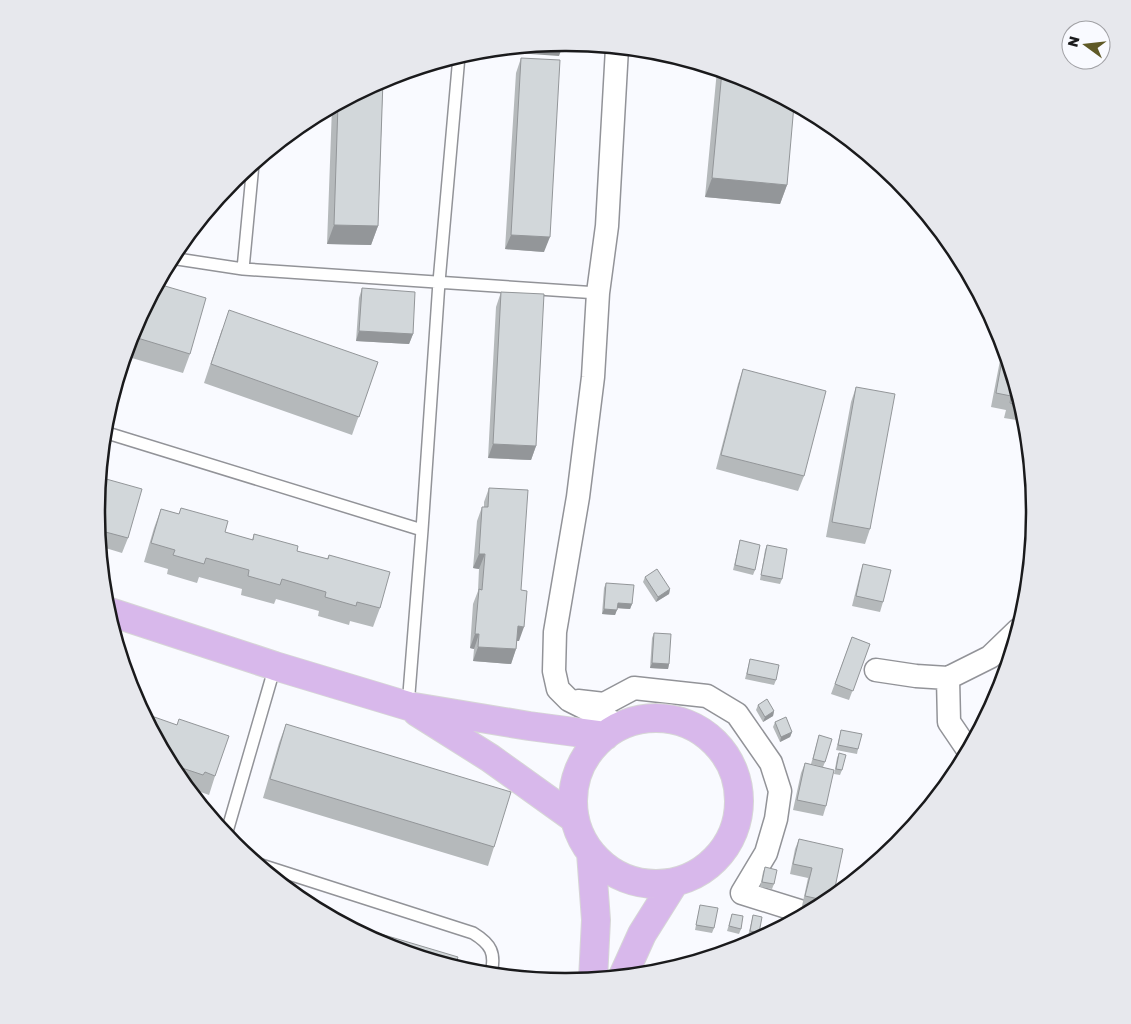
<svg xmlns="http://www.w3.org/2000/svg" width="1131" height="1024" font-family="'Golos Text',sans-serif">
	<style>
		.lines { fill: none; stroke-linecap: round; stroke-linejoin: round }
		.service-casing { stroke: #929398; stroke-width: 14 }
		.minor-casing { stroke: #929398; stroke-width: 25 }
		.primary-casing { stroke: #d6d6d6; stroke-width: 30 }
		.service { stroke: #fff; stroke-width: 11 }
		.minor { stroke: #fff; stroke-width: 22 }
		.primary { stroke: #d8b8eb; stroke-width: 28 }
		.wall { fill: #b5b9bb }
		.shaded-wall { fill: #939699 }
		.building { fill: #d2d7da; stroke: #939699 }
		.rim { fill: none; stroke: #1a1a1c; stroke-width: 2.5 }
	</style>
	<rect width="100%" height="100%" fill="#f9faff"/>
	<g class="lines">
		<!-- service casing -->
		<g class="service-casing">
			<path id="service" d="M171,258L243,269L598,293
				M243,269L253,164
				M104,432L422,530
				M408,706L422,530L439,282L459,56
				M226,835L275,666
				M258,864L473,933C491,944 496,953 491,974"/>
		</g>
		<!-- minor casing -->
		<g class="minor-casing">
			<path id="minor" d="M617,48L607,226L598,293L593,377L578,497L555,632L554,671L558,689L569,700L621,726
				M876,670L916,676L948,678L990,657L1018,630
				M948,678L949,722L968,750
				M578,701L604,704L634,688L707,696L737,714L771,763L780,791L776,819L766,853L742,893L806,913"/>
		</g>
		<!-- primary casing -->
		<g class="primary-casing">
			<path id="primary" d="M107,611L275,666L408,706L529,726L605,736
				M417,712L490,758L575,819
				M573 801a83 83 0 1 1 166 0a83 83 0 1 1-166 0Z
				M591,853L596,920L593,979
				M623,976L642,934L674,883"/>
		</g>
		<!-- service -->
		<use href="#service" class="service"/>
		<!-- minor -->
		<use href="#minor" class="minor"/>
		<!-- primary -->
		<use href="#primary" class="primary"/>
	</g>
	<!-- wall -->
	<path class="wall" d="M521,58L544,252L505,249L516,73Z
		M717,70L745,78L787,185L780,204L705,197Z
		M383,80L378,226L371,245L327,244L332,107Z
		M362,288L413,334L409,344L356,341L359,298Z
		M501,292L536,446L531,460L488,458L496,307Z
		M222,329L378,362L352,435L204,383Z
		M132,332L190,354L183,373L125,356Z
		M1003,346L1025,417L1023,421L1004,418L1006,410L991,407L1002,350Z
		M743,369L804,476L798,491L716,469L738,384Z
		M856,387L870,529L865,544L826,537L851,402Z
		M489,488L521,590L519,641H517L516,649L511,664L473,661L474,649L470,648L473,604L478,591L479,569L473,568L477,521L482,507H484V502Z
		M181,508L225,532L252,540L254,534L297,551L327,559L329,555L380,608L373,627L350,621L349,625L318,616L319,611L276,599L274,604L241,595L242,589L199,577L197,583L167,574L168,569L144,562L154,528L161,509L179,514Z
		M96,512L128,538L122,553L99,546Z
		M740,540L755,570L753,575L733,570Z
		M767,545L782,579L780,584L760,580L765,550Z
		M863,564L883,602L880,612L852,606L860,574Z
		M645,577L670,589L669,594L656,602L643,582Z
		M606,583L632,604L630,609L617,608L615,615L602,614L604,588Z
		M654,633L669,664L668,669L650,668L652,638Z
		M852,637L870,644L849,700L831,694Z
		M750,659L776,680L774,685L745,679Z
		M758,705L774,711L773,716L763,722L756,710Z
		M143,713L215,776L209,795L198,791L197,794L191,792L175,773Z
		M775,722L792,732L790,737L780,742L773,727Z
		M286,724L494,847L488,866L263,798L279,743Z
		M841,730L858,749L857,754L836,750Z
		M819,735L825,762L823,767L826,806L823,816L793,810L801,773L805,763L823,767L811,764Z
		M839,753L842,770L840,775L834,774L837,758Z
		M799,839L833,897L826,903L815,909L802,906L808,878L790,874L795,849Z
		M765,867L774,884L772,889L760,887L763,872Z
		M700,905L714,928L712,933L695,930Z
		M732,914L741,929L739,934L727,931Z
		M753,915L759,933L757,938L748,936Z"/>
	<!-- shaded-wall -->
	<path class="shaded-wall" d="M564,43L559,56L516,53L518,47Z
		M712,178L787,185L780,204L705,197Z
		M334,225L378,226L371,245L327,244Z
		M511,235L550,237L544,252L505,249Z
		M359,331L413,334L409,344L356,341Z
		M493,444L536,446L531,460L488,458Z
		M479,554H485L479,569L473,568Z
		M670,589L669,594L656,602L658,597Z
		M618,603L632,604L630,609L616,608Z
		M604,609L617,610L615,615L602,614Z
		M518,626L524,627L519,641H513Z
		M475,634H479L474,649L470,648Z
		M478,647L516,649L511,664L473,661Z
		M652,663L669,664L668,669L650,668Z
		M774,711L773,716L763,722L765,717Z
		M792,732L790,737L780,742L781,737Z"/>
	<!-- building -->
	<path class="building" d="M521,58L560,60L550,237L511,235Z
		M722,71L745,78L794,105L787,185L712,178Z
		M383,80L378,226L334,225L338,104Z
		M158,284L206,298L190,354L131,336L132,332Z
		M362,288L415,292L413,334L359,331Z
		M501,292L544,294L536,446L493,444Z
		M229,310L378,362L359,417L211,364Z
		M1004,349L1021,406L1010,403L1011,396L996,393Z
		M743,369L826,391L804,476L721,455Z
		M856,387L895,394L870,529L832,522Z
		M99,477L142,489L128,538L98,530L96,512Z
		M489,488L528,490L521,590L527,591L524,627L518,626L516,649L478,647L479,634H475L479,589L482,590L485,554H479L482,507H488Z
		M181,508L228,521L225,532L253,540L254,534L298,546L297,551L328,559L329,555L390,572L380,608L357,602L356,606L325,597L326,592L282,579L280,585L248,576L249,570L206,558L204,564L173,555L175,550L151,543L161,509L179,514Z
		M740,540L760,545L755,570L735,565Z
		M767,545L787,549L782,579L761,575Z
		M863,564L891,570L883,602L856,596Z
		M657,569L670,589L658,597L645,577Z
		M606,583L634,585L632,604L618,603L617,610L604,609Z
		M654,633L671,634L669,664L652,663Z
		M852,637L870,644L853,691L835,684Z
		M750,659L779,665L776,680L747,674Z
		M767,699L774,711L765,717L758,705Z
		M143,713L177,725L179,719L229,736L215,776L205,772L203,775L170,764Z
		M786,717L792,732L781,737L775,722Z
		M286,724L511,792L494,847L270,779Z
		M841,730L862,734L858,749L838,745Z
		M819,735L832,739L825,762L813,759Z
		M839,753L846,755L842,770L836,769Z
		M805,763L834,770L826,806L797,800Z
		M799,839L843,849L833,897L828,901L805,896L812,868L793,864Z
		M765,867L777,870L774,884L762,882Z
		M700,905L718,908L714,928L696,925Z
		M732,914L743,916L741,929L729,926Z
		M753,915L762,917L759,933L750,931Z
		M344,923L458,957L455,967L386,946Z"/>
	<!-- crop -->
	<path d="M0 0H1131V1024H0ZM565 51H566A460 460 0 0 1 1026 511V513A460 460 0 0 1 566 973H565A460 460 0 0 1 105 513V511A460 460 0 0 1 565 51Z" fill="#e7e8ed" fill-rule="evenodd"/>
	<path class="rim" d="M565 51H566A460 460 0 0 1 1026 511V513A460 460 0 0 1 566 973H565A460 460 0 0 1 105 513V511A460 460 0 0 1 565 51Z"/>
	<!-- north arrow -->
	<g transform="translate(1086 45) rotate(285)"><circle r="24" fill="#f9faff" stroke="#a0a0a4"/>
	<path d="M0-4L9 19L0 12L-9 19Z" fill="#5f5926"/>
	<text y="-8" font-size="14" font-weight="bold" text-anchor="middle" fill="#1a1a1c">N</text>
	</g>
</svg>
